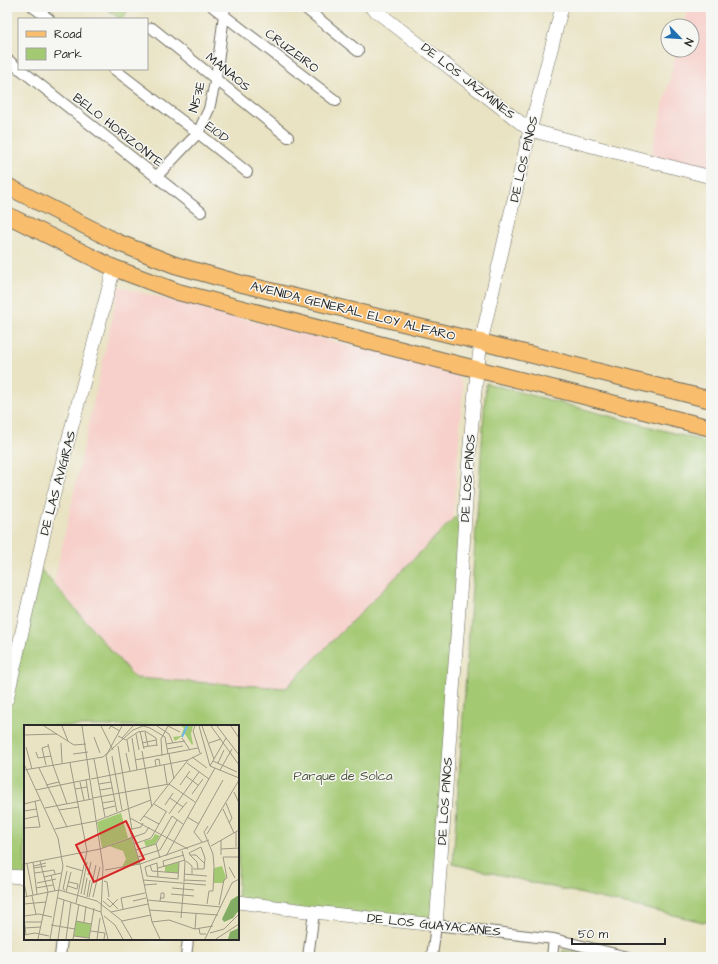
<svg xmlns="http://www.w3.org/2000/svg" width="718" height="964" font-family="'Architects Daughter',sans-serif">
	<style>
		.built { fill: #f7d0cb }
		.green { fill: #a4c973; stroke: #687a4f }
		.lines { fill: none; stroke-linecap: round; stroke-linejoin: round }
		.minor-casing { stroke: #6e6b60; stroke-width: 12 }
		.tertiary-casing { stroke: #6e6b60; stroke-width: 14 }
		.primary-casing { stroke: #6e6b60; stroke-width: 18 }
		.minor { stroke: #fff; stroke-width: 10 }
		.tertiary { stroke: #fff; stroke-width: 13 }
		.primary { stroke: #f9be6d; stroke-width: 16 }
		.labels { text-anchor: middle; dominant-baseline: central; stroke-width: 3; stroke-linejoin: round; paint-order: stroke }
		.street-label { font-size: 13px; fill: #2b2b2b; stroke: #f6f6f2 }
		.park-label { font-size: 13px; fill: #4f5a41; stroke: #f6f6f2 }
		.inset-river { fill: none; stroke: #73b7e9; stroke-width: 2 }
		.inset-road { fill: none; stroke: #9d9986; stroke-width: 1 }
		.view { fill: #d62828; fill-opacity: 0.15; stroke: #d62828; stroke-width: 2 }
		.inset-edge { fill: none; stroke: #2b2b2b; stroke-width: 2 }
	</style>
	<rect width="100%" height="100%" fill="#f6f6f2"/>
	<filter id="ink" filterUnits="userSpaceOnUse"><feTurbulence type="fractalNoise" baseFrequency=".025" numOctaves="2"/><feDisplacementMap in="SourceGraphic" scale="8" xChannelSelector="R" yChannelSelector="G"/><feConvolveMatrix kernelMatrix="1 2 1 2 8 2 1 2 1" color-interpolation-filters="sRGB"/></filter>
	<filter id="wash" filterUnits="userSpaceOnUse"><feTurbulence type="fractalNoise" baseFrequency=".012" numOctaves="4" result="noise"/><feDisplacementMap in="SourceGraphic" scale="16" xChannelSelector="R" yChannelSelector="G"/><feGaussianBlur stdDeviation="0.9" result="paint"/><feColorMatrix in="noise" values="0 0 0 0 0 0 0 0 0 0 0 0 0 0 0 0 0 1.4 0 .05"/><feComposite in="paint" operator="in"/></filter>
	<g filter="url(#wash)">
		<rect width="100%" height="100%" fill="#e9e3c3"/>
		<!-- built -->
		<path class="built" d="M688,7H711V170L651,155L677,50H692V26H683Z
			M119,287L455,372L463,385L453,520L286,688L135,678L54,583Z"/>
		<!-- green -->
		<path class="green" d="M104,7H130L122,19H120Z
			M486,383L711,443V922H703L453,864Z
			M466,506L436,925L238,903V726H25V879L7,877V699L37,565L135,678L286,688Z
			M563,950L594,957H561Z"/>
	</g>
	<g filter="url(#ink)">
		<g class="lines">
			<!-- minor casing -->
			<g class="minor-casing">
				<path id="minor" d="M33,7L49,19
					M213,7L336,101
					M304,7L358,51
					M152,28L288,137
					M7,59L19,69
					M20,69L201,212
					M114,69L198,133L247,172
					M156,177L198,133L203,122L209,109L216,78L225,7
					M60,957L62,939
					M186,957L188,939
					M308,957L314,912
					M432,957L436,925L554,939L628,957
					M552,957L554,939"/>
			</g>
			<!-- tertiary casing -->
			<g class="tertiary-casing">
				<path id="tertiary" d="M371,7L530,130L711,177
					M7,699L47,520L114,268
					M7,876L25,877
					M238,902L314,912L436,925C445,810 453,695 461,581C466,501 470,421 481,342L530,130L562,7"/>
			</g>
			<!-- primary casing -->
			<g class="primary-casing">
				<path id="primary" d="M7,186L119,243L175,265L242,284L481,342L711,400
					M7,215L114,268L178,292L452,363L711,428"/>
			</g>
			<!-- minor -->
			<use href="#minor" class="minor"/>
			<!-- tertiary -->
			<use href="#tertiary" class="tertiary"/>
			<!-- primary -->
			<use href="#primary" class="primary"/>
		</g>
	</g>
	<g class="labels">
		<!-- street labels -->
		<g class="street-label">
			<text transform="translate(292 51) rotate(37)">CRUZEIRO</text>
			<text transform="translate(228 72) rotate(39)">MANAOS</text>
			<text transform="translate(468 81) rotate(38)">DE LOS JAZMINES</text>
			<text transform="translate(197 97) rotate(-75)">N53E</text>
			<text transform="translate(118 130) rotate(38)">BELO HORIZONTE</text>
			<text transform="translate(217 132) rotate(38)">E10D</text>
			<text transform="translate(524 159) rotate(-77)">DE LOS PINOS</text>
			<text transform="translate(353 311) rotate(14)">AVENIDA GENERAL ELOY ALFARO</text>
			<text transform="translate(468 478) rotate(-86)">DE LOS PINOS</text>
			<text transform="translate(58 483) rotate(-75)">DE LAS AVIGIRAS</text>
			<text transform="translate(445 801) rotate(-86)">DE LOS PINOS</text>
			<text transform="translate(434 925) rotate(6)">DE LOS GUAYACANES</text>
		</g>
		<!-- park labels -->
		<g class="park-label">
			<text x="343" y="776">Parque de Solca</text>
		</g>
	</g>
	<!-- overview -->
	<g transform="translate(24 725)">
		<rect width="215" height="215" fill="#e9e3c3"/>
		<path d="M157,1H169L167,9L169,19L168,20L161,9L151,16L149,12L157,11L160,3ZM97,88L104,113L78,123L73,97ZM131,109L136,111L131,119L122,122L120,116L128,114ZM107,112L116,139L98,142L102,134L99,126L85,121ZM155,137L154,148L141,147V141ZM198,141L202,152L199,158H190V143ZM52,196L67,199L65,213L50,211Z" fill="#a4c973"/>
		<path d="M215,170V185L209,193L200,197L198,194L207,175ZM215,203V214H204L206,207Z" fill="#83ad65"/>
		<path class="inset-river" d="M158,12L163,1"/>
		<path class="inset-road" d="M20,1L50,20L62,19M38,1L44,16M58,1L79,142L77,187L84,214M77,1L89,25M133,1L145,9L149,18M171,1L169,6L176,28M175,1L186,41M178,1L190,34M187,1L215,40M193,1L215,30M207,1L215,13M85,4L87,1L96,6M116,6L120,24M121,7L124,21M112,9L115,25M0,10L33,9M94,11L102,15L114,7L121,6L132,13L133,21M70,12L76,28M98,13L109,1M108,13L113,45M158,13L166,25M103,15L105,27M37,18L38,38M118,18L132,15M185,18L197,14M24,19L29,40L43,79M142,19L161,16M94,21L108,105M2,22L8,44M119,22L133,20M143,24L159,21M118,26L128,82M12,27L14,33L27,31M102,28L106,46M49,29L64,27M145,29L150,54M88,31L98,85M138,31L137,14L144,1L156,7M168,32L183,43M70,34L81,92M111,35L174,23M189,36L213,47M46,38L63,126L52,178M163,38L185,54M194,38L200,25M0,39L34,113L39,141L26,214M22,40L18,23L24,21M140,40L143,59M132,41L131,35L135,34L136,40M186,41L202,13M186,41L215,53M15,43L43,102M0,45L79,32L109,5L119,1L126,3L141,12L144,29M196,45L208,24M162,51L174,60M67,54L164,35M62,55L65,74M56,57L60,75M75,59L87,57M145,59L171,77M22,60L35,57M156,60L166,46M51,64L63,62M12,65L66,54M76,65L88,63M210,67L215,78M168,69L179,54M69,73L145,59M146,73L159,82M78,78L90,76M202,78L208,93L205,98M0,79L16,75M130,79L143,87M141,80L149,68M21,83L68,74M79,84L91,81M199,84L210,108M35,85L55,82M0,86L13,84M93,87L82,31L98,1M154,88L163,77M145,89L175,47M120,91L135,99M148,91L159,99M163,92L175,99M106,93L164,124M0,94L14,91M116,96L164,35L178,28M104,99L116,139L128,197L136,214M0,103L16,102L11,76M31,104L72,96L127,75M108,104L117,102L119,98M183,109L215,55M178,117L170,107L199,55M110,119L127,113L142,87M132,119L136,133M187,121L215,105M212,122V107M197,124L215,123M112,125L132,119L148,91M158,126L161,136L160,157M166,130L165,128L177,122L181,133L180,144H169M166,130H172L180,138M166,130L173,137L174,144M197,130V115M142,131L191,43M114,132L136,125L153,95M199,132H215M162,136L168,141V149M9,137L13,169M133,138L121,142L123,151L154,154L155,137M133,138L134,152M0,139L76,124L121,108L125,102M3,139L9,170M126,140L128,146L154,148M10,141L22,138M42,141L59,146M140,142L139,136L160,130M205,142L211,153M10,143L22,141M134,143L161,135M81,145L116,139L185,115M11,148L30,145L31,149M160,149L183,151M27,150L31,166M64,150L67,137M20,152L37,148M119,155L182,160M160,155L182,156M80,156L83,157L85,172M0,158L3,172M13,158L32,154M120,160L133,159M44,161L53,164L54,159L45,157M12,163L29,160M148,163L170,165M41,165L39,164L43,146M42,167L47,147M57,169L63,137M147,169L170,171M60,170L63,153M8,171L12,189M0,172L35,165L73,176L97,195L108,214M63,172L66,155M65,172L72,140M69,172L76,142M34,173L77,187M83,173L94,184M123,175L197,182M79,176L86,182L94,174M109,176L122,173M136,176L137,170V168H140V173H136M0,179L22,177M183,179L185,166H189L190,142L189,129L180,107L184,101M195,180L200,155L203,153L199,132M99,184L97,173L121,168M125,185L194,190M87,187L124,179M0,191L15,189L28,192M80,191L91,200L99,214M0,193L2,210M157,193L160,158M52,196L67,199M98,196L127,190M0,197H18M60,197L62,181M128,197L145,195L171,204L189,201M27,200L51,204M0,203L17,202M175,203L176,209H182M171,204L172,189M67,206L81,208L80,214M186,208L200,204L215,189M0,210L11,208L25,211M50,211L65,213M14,214L24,167L16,136M34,214L40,175M42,214L47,177M49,214L55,179M65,214L70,183M73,214L76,193M181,214L208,158L215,154M192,214L215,199"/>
		<path class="view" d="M102,96L120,134L70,157L52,120Z"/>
		<rect width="215" height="215" class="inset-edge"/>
	</g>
	<!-- margin -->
	<rect width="718" height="964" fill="none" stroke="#f6f6f2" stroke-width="24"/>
	<!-- legend -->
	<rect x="18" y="18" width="130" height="52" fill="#f6f6f2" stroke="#a5a5a2"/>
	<rect x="26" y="31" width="20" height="6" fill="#f9be6d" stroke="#a5a5a2"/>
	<text x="54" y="38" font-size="12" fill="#2b2b2b">Road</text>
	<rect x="26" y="48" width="20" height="12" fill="#a4c973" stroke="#a5a5a2"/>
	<text x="54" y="58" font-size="12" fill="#2b2b2b">Park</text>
	<!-- north arrow -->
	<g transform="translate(680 38) rotate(115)"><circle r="19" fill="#f6f6f2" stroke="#a5a5a2"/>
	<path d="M0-3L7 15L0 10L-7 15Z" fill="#1f6fb2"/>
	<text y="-6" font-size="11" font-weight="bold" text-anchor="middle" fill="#2b2b2b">N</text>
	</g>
	<!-- scale -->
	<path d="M572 938v6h93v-6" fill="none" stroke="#2b2b2b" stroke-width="2"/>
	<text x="578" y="938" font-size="12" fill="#2b2b2b" stroke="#f6f6f2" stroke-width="3" paint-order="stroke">50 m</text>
</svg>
